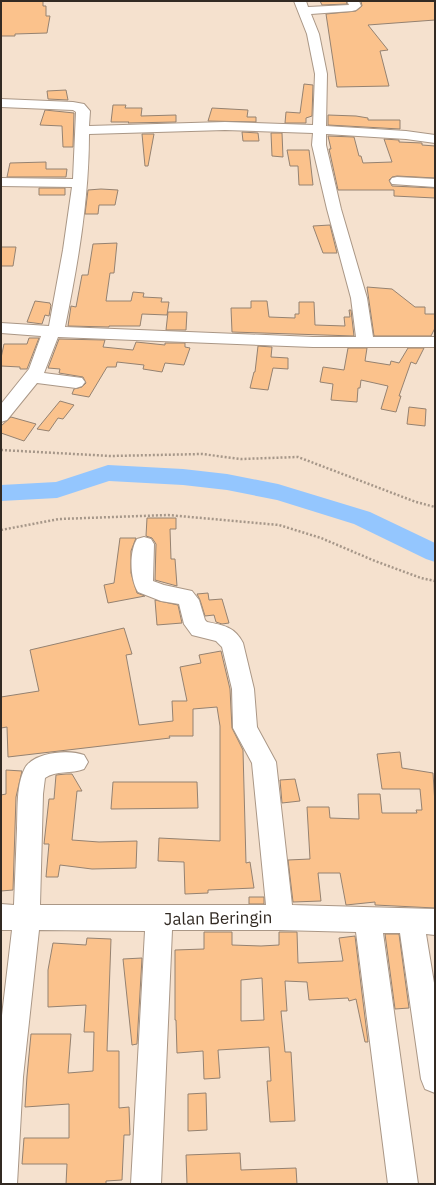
<svg xmlns="http://www.w3.org/2000/svg" width="436" height="1185" font-family="'IBM Plex Sans',sans-serif">
	<style>
		.lines { fill: none; stroke-linecap: round; stroke-linejoin: round }
		.river { fill: #94c6fe; fill-rule: evenodd }
		.building { fill: #fbc28c; stroke: #958271; fill-rule: evenodd }
		.minor-casing { stroke: #aa9786; stroke-width: 2 }
		.path { stroke: #a69789; stroke-width: 2.5; stroke-dasharray: 2 2; stroke-linecap: butt }
		.minor { fill: #fff; fill-rule: evenodd }
		.labels { text-anchor: middle; dominant-baseline: central; stroke-width: 3.5; stroke-linejoin: round; paint-order: stroke }
		.near-street-label { font-size: 17px; fill: #322a23; stroke: #fff }
	</style>
	<rect width="100%" height="100%" fill="#f5e1ce"/>
	<g class="lines">
		<!-- river -->
		<path class="river" d="M108,465L183,469L227,474L278,484L370,512L435,543V562L426,559L354,524L277,500L227,490L183,485L109,481L57,498L1,501V485L56,482Z"/>
	</g>
	<!-- building -->
	<path class="building" d="M1,1H43V6H46V16H50L47,33L15,34V36H1Z
		M320,1H346L347,4L322,5Z
		M361,1H435V20L368,25L388,50L380,51L389,86L337,87L326,14L356,11L362,6Z
		M304,84L313,85L312,116L306,118V123H285L286,112L300,113Z
		M66,90L68,100L48,99L47,91Z
		M113,105H126L125,108H142L141,116L176,115V122L128,123L129,122H111Z
		M212,108L248,110L247,117H256V122L208,121Z
		M45,110L74,113L73,147H63L62,126L40,125Z
		M328,115L356,116L368,118V120H400V129L328,125Z
		M242,132L258,133L259,141H243Z
		M271,133H282L283,157L272,156Z
		M142,134H154L148,166H145Z
		M328,136L354,137L359,156H361L363,163L392,162L384,139L399,140V142L422,143V145L435,146V178L397,176L392,177L389,180L392,186L435,188V198L394,196V190H338L329,149H331Z
		M287,150H309L313,185H299L298,166H290Z
		M46,162V169H67L66,177H7L10,163Z
		M39,188H65V195H39Z
		M101,189L118,190L115,205H99L98,214H85L88,190Z
		M330,225L337,253H323L313,226Z
		M117,243L114,273H110L106,301H131L133,292L144,293L143,297L162,298L161,302H169L167,315L142,314L140,326H109V327L68,326L71,306L76,307L82,275H88L93,244Z
		M1,247H16L13,266H1Z
		M367,287L392,289L415,307H425V314H435V328L431,336H374Z
		M35,301L50,303V304L51,305L49,316L45,315L42,324L27,322Z
		M251,301H267L269,317L295,318V314H299V302H314L315,325L345,326L344,317H350L349,310H351L354,336L232,332L231,308H251Z
		M168,312H187L186,330H166Z
		M29,338H39L27,369H20V367L1,366V358L4,344H27Z
		M59,339L105,340L103,347L133,350L136,342L165,345V343H185V347L190,348L184,365L165,363L162,372L143,369L144,365L117,362L116,367H107L89,397L72,394L74,389L82,387L86,383L83,377L59,373L60,369L48,368Z
		M258,346L272,347L271,357L288,358V369L273,368L268,390L250,388L254,372H255Z
		M348,348H367L365,361L390,365L391,361L399,363L408,348H424L416,364L411,362L399,396H401L396,412L381,409L388,386L361,380L360,388H358L357,402L331,400L333,384L320,382L323,367L344,370Z
		M60,401L74,405L63,419L58,418L49,431L37,429Z
		M409,407L426,409L425,426L407,424Z
		M11,417L36,424L24,441L1,433V426Z
		M147,518H176V529H170L171,559H175L177,586L155,580L156,544L152,538L146,536Z
		M120,538H136L131,551V573L137,593L145,596L108,603L104,585L114,583Z
		M208,593L209,600L222,599L229,623L222,624L216,622L214,615L205,616L200,600L197,594Z
		M155,600L178,605L182,623L157,625Z
		M124,628L132,654L126,655L139,725L173,721L172,701H187L180,667L201,663L199,655L221,651L230,689L232,728L243,750L246,863L250,862L254,888L208,890V893L185,894L184,862L158,861L159,838L220,841V726L217,707L193,709V736H169L170,738L8,757L7,727L1,728V697L39,691L30,650Z
		M400,752L402,768L433,773L435,804V908L375,905V902L346,905L340,873H318L321,901L293,902L288,860L310,859L307,807H329L330,818L359,819L358,794H380L382,813H417L416,810H422L420,789H382L377,754Z
		M6,770L22,771L16,797L13,890L1,891V795L6,794Z
		M66,774H72L82,791H77L72,840L99,842L137,841L136,868L92,869L60,865L58,877H46L49,844H44L49,799H54L56,775Z
		M295,779L300,801L282,803L280,780Z
		M113,782H197L198,808L111,809Z
		M249,897H264V904H249Z
		M204,932H232V945L261,946L279,945V932H297L298,963L343,961L339,938L355,936L368,1042H365L356,999L349,1001L348,998L309,1000L307,982L285,981L287,1011H281L285,1052H291L295,1121L270,1122L267,1081H271L269,1047L218,1050L220,1078L204,1079L203,1051L177,1053L176,1020H175V950L204,949ZM262,978L264,1020L241,1021V980Z
		M385,934H399L409,1008L395,1009Z
		M87,938L111,939L107,1051H119V1108L129,1107L130,1135H124L122,1180L106,1181V1184H66L67,1164H22L24,1138H69V1104L25,1107L27,1076L31,1034H71L68,1073L93,1071L94,1032H84L86,1005L48,1007V970L53,943L86,945Z
		M142,958L137,1044L132,1045L123,959Z
		M206,1093L207,1130L188,1131V1094Z
		M240,1153L241,1170L296,1168L297,1184H187L186,1155Z"/>
	<g class="lines">
		<!-- minor casing -->
		<g class="minor-casing">
			<path id="minor" d="M294,1H306L308,7L349,5L347,1H359L361,6L356,10L352,11L311,14L319,34L327,74L326,126L406,131L435,135V143L406,139L326,134V145L341,209L367,298L373,337H435V347H313L58,337L44,373L82,378L85,382L82,386L76,388L37,383L7,420L1,422V404L29,369L41,336L1,333V323L49,326L63,250L72,187L1,186V178L73,179L76,112L73,110L1,107V99L73,102L84,104L90,111L89,126L225,122L313,125L315,74L307,34ZM225,130L313,133L312,145L327,209L351,298L356,337H313L65,327C78,263 89,199 89,134Z
				M397,177L435,179V187L392,184L390,181L392,178Z
				M144,537L151,539L154,544L153,581L164,585L192,591L199,600L205,620L207,622C223,625 235,627 243,643L254,689L257,727L276,762L292,905L435,909V935L426,934L435,989V1093L425,1089L421,1079L400,933H383L418,1184H388L356,932L280,930H172L161,1184H131L145,931L39,930L23,1077L17,1184H1V1024L12,930H1V904L14,905C15,879 16,854 17,828C18,809 16,785 25,768C34,752 69,749 84,755L88,762L84,769C72,774 56,770 45,778L43,794L40,905H266L252,763L233,728L232,689L222,647L216,641L192,635L184,624L179,604L161,601L138,592C130,579 129,552 137,539Z"/>
		</g>
		<!-- path -->
		<path class="path" d="M1,450L111,456L202,454L241,459L298,457L416,502L435,507
			M1,530L59,519L168,515L279,525L321,538L375,561L421,578L435,581"/>
		<!-- minor -->
		<use href="#minor" class="minor"/>
	</g>
	<g class="labels">
		<!-- near-street labels -->
		<g class="near-street-label">
			<text transform="translate(218 918) rotate(-1)">Jalan Beringin</text>
		</g>
	</g>
	<!-- border -->
	<rect width="436" height="1185" fill="none" stroke="#322a23" stroke-width="4"/>
</svg>
